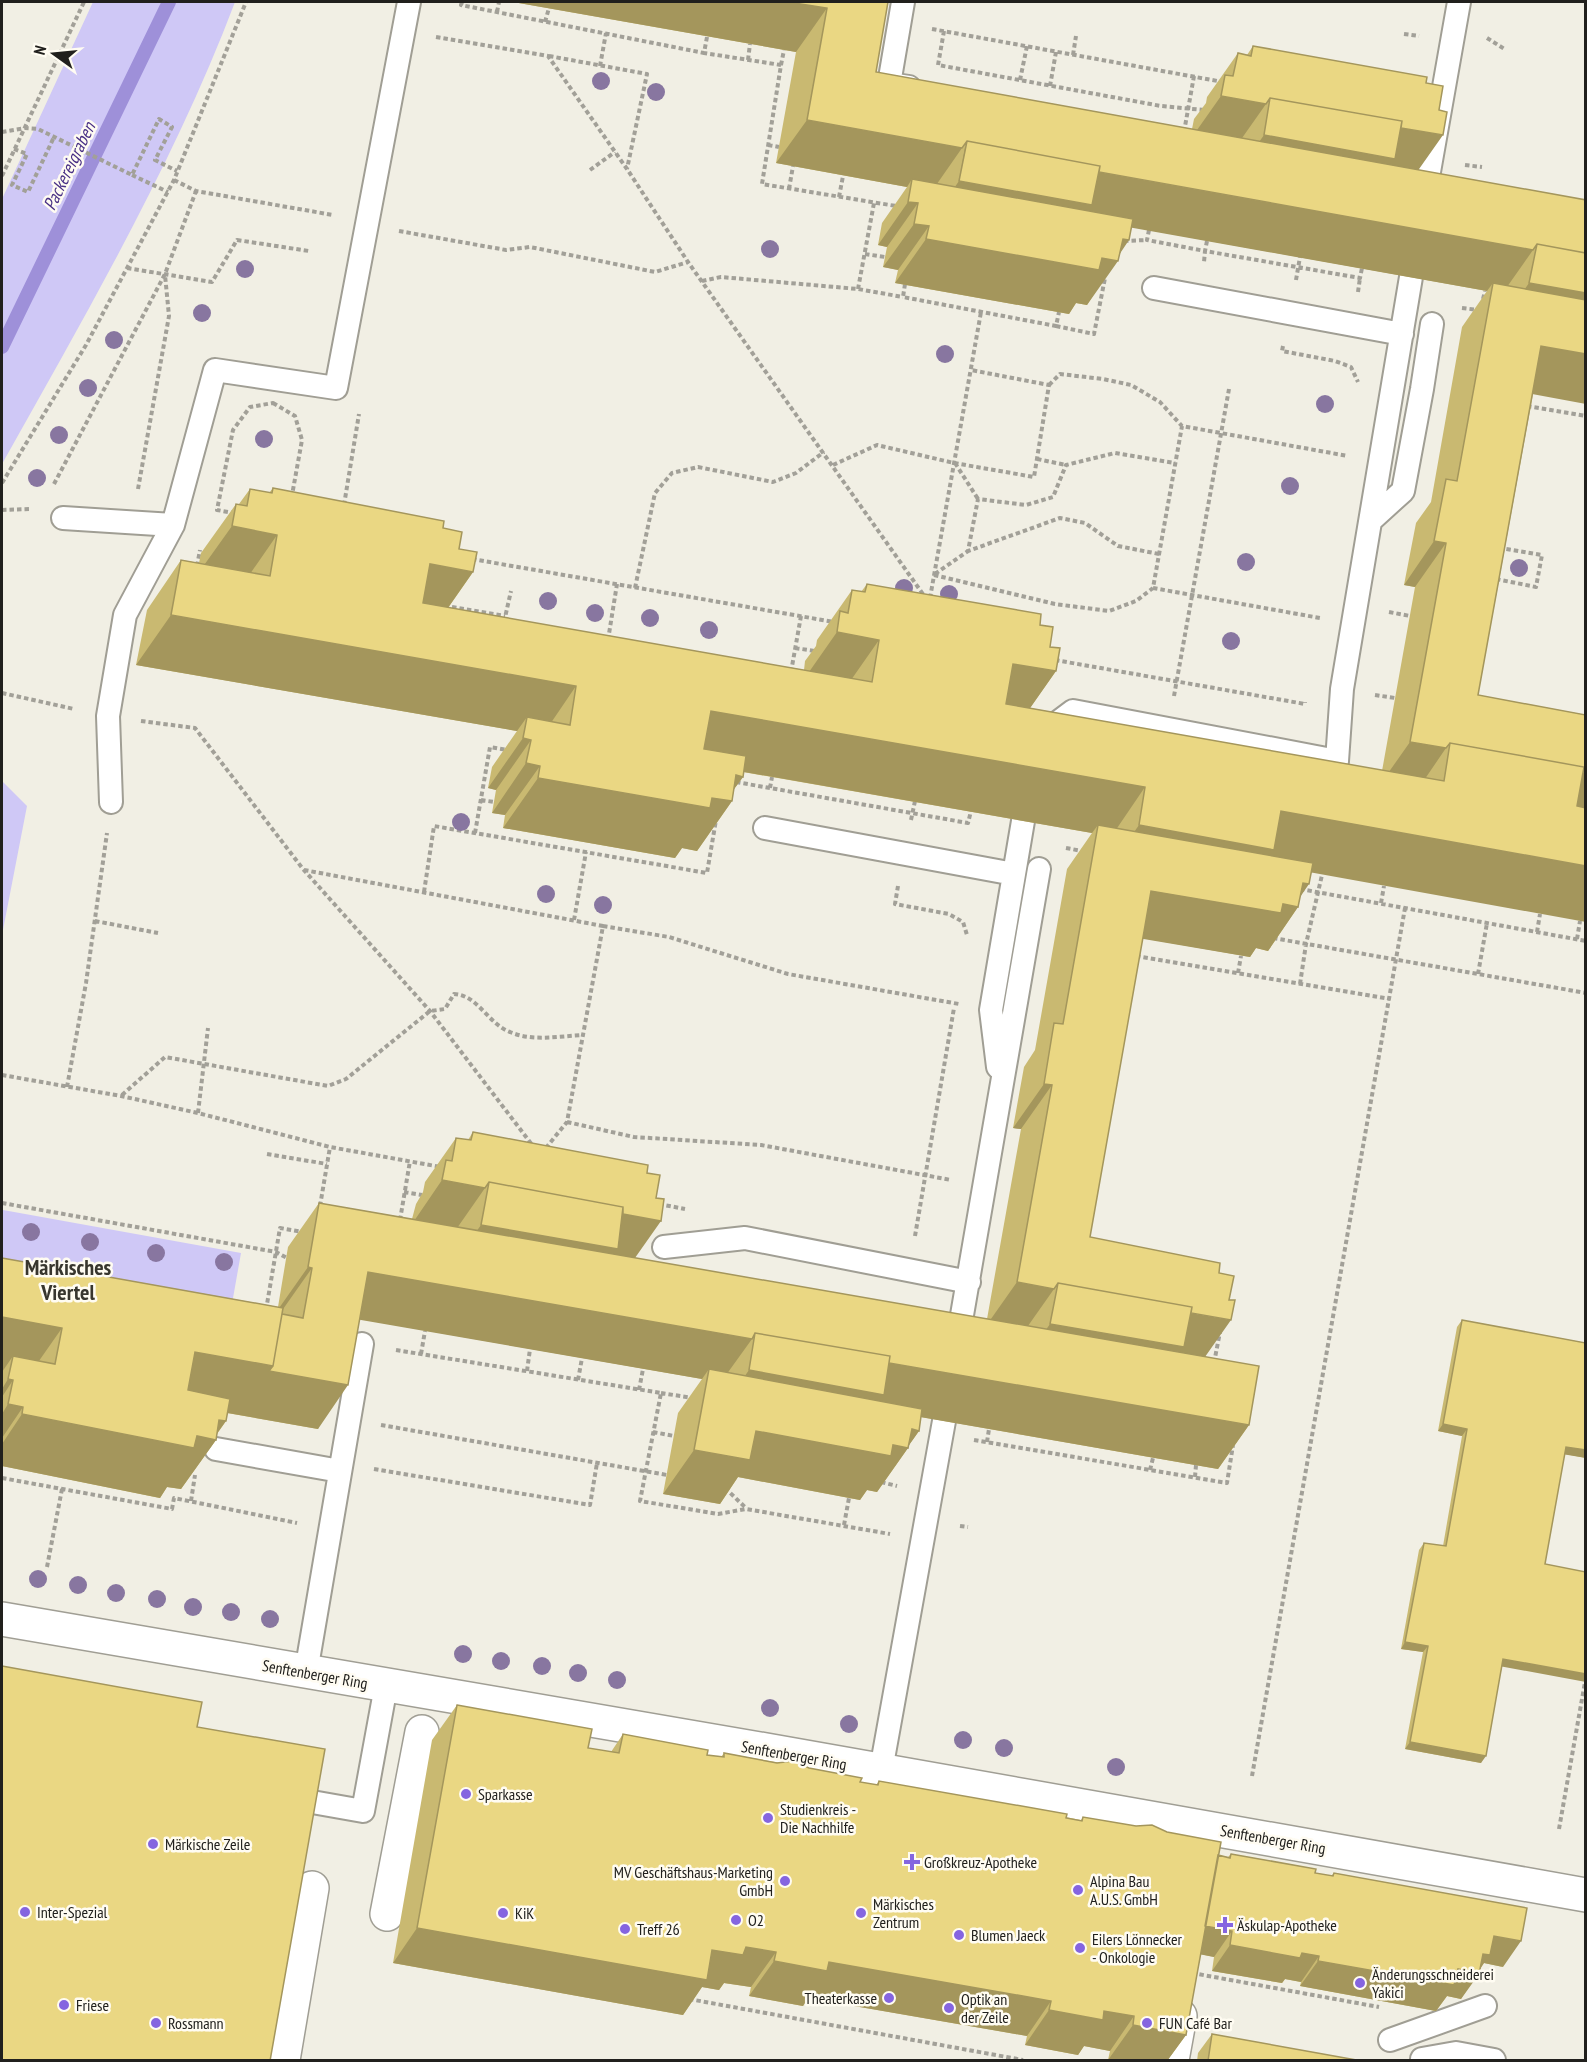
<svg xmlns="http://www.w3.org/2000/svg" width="1587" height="2062" font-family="'PT Sans Narrow',sans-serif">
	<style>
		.green { fill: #cfc8f6 }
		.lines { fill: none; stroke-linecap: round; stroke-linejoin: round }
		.stream { stroke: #9e90d9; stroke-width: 14 }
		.lane-casing { stroke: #a09e94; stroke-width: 26 }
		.street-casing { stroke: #a09e94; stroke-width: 36 }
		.path { stroke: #a2a098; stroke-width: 4; stroke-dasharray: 4.5 3; stroke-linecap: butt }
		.lane { stroke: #fff; stroke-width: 22 }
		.street { stroke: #fff; stroke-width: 33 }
		.tree { fill: #8876a0 }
		.wall { fill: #c9b971 }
		.shaded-wall { fill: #a4965c }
		.building { fill: #ead783; stroke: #a4965c; stroke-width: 1.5 }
		.poi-dot { fill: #8565e0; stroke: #fffcf2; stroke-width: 2 }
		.labels { text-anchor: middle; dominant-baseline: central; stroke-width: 5; stroke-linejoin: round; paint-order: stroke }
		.street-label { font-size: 16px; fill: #21201d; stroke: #fffcf2 }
		.poi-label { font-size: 16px; fill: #21201d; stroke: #fffcf2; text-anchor: start }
		.water-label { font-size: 18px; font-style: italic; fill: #482f85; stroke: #fffcf2 }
		.district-label { font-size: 22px; font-weight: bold; fill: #38362e; stroke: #fffcf2 }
	</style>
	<rect width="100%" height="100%" fill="#f1efe4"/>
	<!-- green -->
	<path class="green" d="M93,2H235C175,161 85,316 2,464V199Z
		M2,781L27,806L2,935Z
		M3,1210L241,1253L230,1315L2,1275Z"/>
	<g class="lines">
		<!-- stream -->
		<path class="stream" d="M2,347L169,2"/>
		<!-- lane casing -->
		<g class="lane-casing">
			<path id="lane" d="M903,2L889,84L909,87
				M1424,200L1459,2
				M1154,288L1402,334
				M63,518L173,525
				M1371,520L1403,491L1422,389L1432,324
				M1045,732L1073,711L1337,761L1342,689L1411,277
				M111,802L108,716L125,615L173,525L215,370L336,388L409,2
				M765,828L1014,874
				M998,1067L991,1010L1023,821
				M664,1247L745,1238L969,1282
				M957,1344L1039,869
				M216,1449L340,1471
				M306,1672L362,1344
				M881,1770L944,1421
				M312,1802L363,1811L386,1686
				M1390,2040L1485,2006
				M1422,2059L1456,2053L1494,2060"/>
		</g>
		<!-- street casing -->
		<g class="street-casing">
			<path id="street" d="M2,1619L766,1750L1586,1895
				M387,1914L422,1732
				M283,2060L312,1888
				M1172,2060L1180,2016"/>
		</g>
		<!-- path -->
		<path class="path" d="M462,2L461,5L704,53
			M497,12L499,2
			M545,22L549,8
			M932,29L1223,82
			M944,31L938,65L1161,106L1204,110
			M1404,34L1419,36
			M436,37L548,56L627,169L688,262L925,597
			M707,37L704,53L781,65L762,184L896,206
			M1487,38L1506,50
			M1073,55L1076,36
			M549,56L647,74L627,169
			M748,60L750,44
			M781,65L784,50
			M600,66L606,33
			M1020,80L1027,46
			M1050,86L1056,52
			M2,132L25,128L38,129L132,175L159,119L172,127L155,160L177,171
			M1184,132L1194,76
			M768,145L779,147
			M14,149L27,154L12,185L28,192L54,137
			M1465,165L1482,167
			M590,170L615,152
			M132,175L168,192
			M2,176L84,2
			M174,180L196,191L333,215
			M789,189L793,166
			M839,197L843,176
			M1149,230L1147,240L1205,251L1204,262
			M399,231L506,250L530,247L655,272L688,262
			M1124,241L1147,240
			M1207,241L1205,251L1360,278L1362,268
			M865,254L885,257
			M127,268L212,282L237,240L309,251
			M1296,280L1300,257
			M702,281L721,277L858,289L903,297
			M905,284L903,297L1056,326L1059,312
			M858,289L874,203
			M1358,292L1360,278
			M1483,299L1485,291
			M1462,308L1479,310
			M1056,326L1094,334L1105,278
			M1283,346L1282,351L1335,361L1351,367L1358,382
			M1049,385L1060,374L1103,379L1131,385L1160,402L1182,426L1348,456
			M273,403L295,416L302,440L287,523L217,510L233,430L250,407Z
			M1527,406L1586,416
			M1037,459L1066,465
			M955,463L978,499
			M833,465L877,445L954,463L1034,477L1049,385L971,370
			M2,483L86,345L174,180L246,2
			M54,484L165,274L196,191
			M138,489L169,316L165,275
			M344,505L359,414
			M2,510L32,509
			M1159,554L1118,546L1085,523L1060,518L968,551L978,499L1026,505L1053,497L1066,465L1115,453L1175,463
			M472,559L834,622
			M197,566L200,550
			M935,574L968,551
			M934,575L1055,604L1109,611L1136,601L1153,588L1182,426
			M1496,579L1536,587L1542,555L1501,548
			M635,588L655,493L672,473L698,467L773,482L796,473L824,452
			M1153,588L1320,618
			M930,598L981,312
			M452,607L505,616
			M1389,612L1410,616
			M504,622L511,591
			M608,640L617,584
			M795,648L815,651
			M1055,660L1305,704V702
			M791,672L801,616
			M2,693L74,709
			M1375,695L1395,698
			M1174,696L1229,389
			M141,721L195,728L303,869L430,1011L533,1146
			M736,782L968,823L971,811
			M770,788L772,777
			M481,800L494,802
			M911,820L915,801
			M475,833L490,747L507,750
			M1066,848L1082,851
			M304,870L603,926L567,1122L545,1149
			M898,886L895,904L949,914L963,922L967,935
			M1300,889L1586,941
			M424,892L434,826L707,873L716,820
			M1381,903L1384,886
			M574,920L586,852
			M95,921L158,933
			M603,926L669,937L788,974L959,1004
			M1537,932L1540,914
			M1273,938L1586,993
			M1577,939L1580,921
			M1136,956L1390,999
			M1238,973L1241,956
			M1478,974L1487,923
			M1300,984L1306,944L1322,875
			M2,1075L121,1096L198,1113L330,1147L441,1167
			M67,1087L86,983L107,833
			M122,1095L165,1057L328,1086L346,1079L430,1011L445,1009L454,994C478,995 488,1024 510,1032C533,1042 559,1036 584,1035
			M198,1113L208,1028
			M567,1122L634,1137L761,1145L951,1180
			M267,1154L327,1164
			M404,1192L422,1195
			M2,1203L276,1252L287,1258
			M659,1204L685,1209
			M320,1206L330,1147
			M400,1220L410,1161
			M915,1236L954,1008
			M266,1310L280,1228L303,1232
			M396,1350L661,1393L640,1501L718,1514L746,1509L890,1534
			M421,1354L425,1331
			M1214,1363L1220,1332
			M527,1371L530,1349
			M578,1380L582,1358
			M639,1390L643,1369
			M661,1393L693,1398
			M381,1425L667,1475
			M653,1432L674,1436
			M974,1440L1227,1483L1233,1445
			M987,1442L989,1429
			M374,1469L590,1505L597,1463
			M1150,1470L1153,1458
			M1195,1477L1196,1465
			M2,1478L172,1509L174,1498L297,1523
			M881,1482L897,1486
			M725,1488L746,1508
			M191,1501L195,1475
			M844,1525L849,1498
			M960,1526L968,1527
			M47,1567L62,1489
			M1252,1776L1405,908
			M1559,1829L1585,1682
			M1192,1973L1379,2007
			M689,1999L1023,2060"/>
		<!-- lane -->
		<use href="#lane" class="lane"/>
		<!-- street -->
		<use href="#street" class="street"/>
	</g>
	<!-- trees -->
	<g class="tree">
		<circle cx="601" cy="81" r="9"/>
		<circle cx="656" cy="92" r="9"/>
		<circle cx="770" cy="249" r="9"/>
		<circle cx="245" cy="269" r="9"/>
		<circle cx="202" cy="313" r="9"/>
		<circle cx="114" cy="340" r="9"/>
		<circle cx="945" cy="354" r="9"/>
		<circle cx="88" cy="388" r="9"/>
		<circle cx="1325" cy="404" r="9"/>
		<circle cx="59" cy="435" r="9"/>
		<circle cx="264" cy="439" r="9"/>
		<circle cx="37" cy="478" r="9"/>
		<circle cx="1290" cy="486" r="9"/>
		<circle cx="1246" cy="562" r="9"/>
		<circle cx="1519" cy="568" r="9"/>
		<circle cx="904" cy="588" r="9"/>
		<circle cx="949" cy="594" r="9"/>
		<circle cx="548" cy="601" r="9"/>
		<circle cx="595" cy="613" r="9"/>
		<circle cx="650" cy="618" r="9"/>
		<circle cx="709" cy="630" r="9"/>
		<circle cx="1231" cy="641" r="9"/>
		<circle cx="461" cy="822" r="9"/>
		<circle cx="546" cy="894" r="9"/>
		<circle cx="603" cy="905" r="9"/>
		<circle cx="31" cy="1232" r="9"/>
		<circle cx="90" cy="1242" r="9"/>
		<circle cx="156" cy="1253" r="9"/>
		<circle cx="224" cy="1262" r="9"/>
		<circle cx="38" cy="1579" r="9"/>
		<circle cx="78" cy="1585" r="9"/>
		<circle cx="116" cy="1593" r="9"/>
		<circle cx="157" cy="1599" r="9"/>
		<circle cx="193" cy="1607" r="9"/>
		<circle cx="231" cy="1612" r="9"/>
		<circle cx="270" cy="1619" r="9"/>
		<circle cx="463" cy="1654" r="9"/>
		<circle cx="501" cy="1661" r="9"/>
		<circle cx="542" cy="1666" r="9"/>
		<circle cx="578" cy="1673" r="9"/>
		<circle cx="617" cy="1680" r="9"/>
		<circle cx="770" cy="1708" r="9"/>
		<circle cx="849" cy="1724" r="9"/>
		<circle cx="963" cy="1740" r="9"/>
		<circle cx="1004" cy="1748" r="9"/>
		<circle cx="1116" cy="1767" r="9"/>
	</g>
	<!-- wall -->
	<path class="wall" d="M513,2H888L876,72L1192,129L1194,119L1206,103L1207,97L1238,53L1247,55L1253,46L1419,170L1586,200L1533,394L1478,695L1586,715L1311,873L1300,896L1298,907L1268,951L1256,948L1250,957L1142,938L1090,1237L1205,1357L1249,1425L1218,1469L921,1417L919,1431L909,1445L908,1448L877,1492L867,1490L860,1500L738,1477L720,1504L663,1494L678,1413L702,1379L360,1319L318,1429L227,1413L226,1421L217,1434L216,1440L181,1489L167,1487L160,1498L2,1466V1258L278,1307L288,1247L319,1203L412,1219L416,1204L423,1192L425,1182L456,1138L468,1140L473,1132L635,1258L987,1319L1021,1129L1013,1128L1024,1067L1035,1050L1067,869L1092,833L743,772V777L734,789L732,801L697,851L682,848L675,858L503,828L505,815L492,813L496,790L488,788L492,767L517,731L136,665L147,610L181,560L199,563L201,553L236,504H239L250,489L269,493L273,488L443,528L459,549L473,572L448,608L804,670L805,661L816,646L817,640L852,590L861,592L867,584L1040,625L1050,647L1056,671L1030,708L1382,771L1415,587L1404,585L1416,523L1431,502L1462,327L1487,291L1132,227L1120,253L1087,305L1076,303L1069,314L895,283L898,270L883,267L887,247L878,245L882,223L907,187L776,163L796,52Z
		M1462,1320L1586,1343V1458L1565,1454L1502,1667L1481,1763L1405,1749L1423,1652L1401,1649L1419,1550L1424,1543L1443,1546L1462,1436L1438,1431L1457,1327Z
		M457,1705L588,1748L611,1752L623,1734L707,1755L721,1757L724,1753L809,1768L860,1782L876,1785L879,1781L1081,1820L1083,1817L1218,1855L1228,1857L1231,1854L1315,1873L1331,1876L1334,1873L1503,1967L1484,1963L1461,1999L1447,1996L1436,2011L1300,1986L1301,1982L1285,1979L1282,1983L1212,1971L1214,1957L1200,1954L1186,2035L1167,2061H1112L1108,2060L1110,2051L1084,2046L1078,2055L1025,2045L1027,2036L808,1998L803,2006L749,1996L751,1987L724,1983L719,1990L702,1987L683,2015L393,1963L432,1740Z
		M1212,2034L1362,2061H1197L1198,2053Z"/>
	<!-- shaded-wall -->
	<path class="shaded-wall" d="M513,2H788L827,8L796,52Z
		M1221,96L1266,104L1235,148L1190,140Z
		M1269,104L1443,135L1412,179L1229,185L1264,135Z
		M807,120L962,148L932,191L912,179L907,187L776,163Z
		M965,148L1533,250L1502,294L1493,283L1487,291L1083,219L929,226L898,270L883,267L914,224L928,226L959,181Z
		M908,202L918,203L887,247L878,245Z
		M926,239L1102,258L1123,239L1129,240L1115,261H1118L1087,305L1076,303L1069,314L895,283Z
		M1586,259V350L1495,332L1529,283Z
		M1541,346L1586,354V404L1511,390Z
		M232,526L277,535L243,584L197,575Z
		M1434,541L1446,543L1415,587L1404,585Z
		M430,564L473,572L438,622L395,614Z
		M171,615L576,686L542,736L527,717L517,731L136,665Z
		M837,632L879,640L844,690L802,682Z
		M1013,664L1056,671L1021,721L978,713Z
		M711,711L1145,787L1111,837L1098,825L1092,833L676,760Z
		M523,738L531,740L496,790L488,788Z
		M1410,742L1446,748L1416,792L1379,786Z
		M1449,749L1586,774V823L1444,781Z
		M526,763L540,766L505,815L492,813Z
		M736,775L743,777L726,800L732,801L697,851L682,848L675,858L503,828L538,778Z
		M1281,811L1586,866V922L1264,864L1104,875L1139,825Z
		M1303,883L1309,884L1294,906L1298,907L1268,951L1256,948L1250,957L1120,935L1151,891Z
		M1044,1084L1052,1085L1021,1129L1013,1128Z
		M442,1180L485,1188L455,1231L412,1224Z
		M488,1188L661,1221L630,1265L446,1274L481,1225Z
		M308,1267L312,1268L281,1312L277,1311Z
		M368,1272L752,1339L721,1382L709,1369L702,1379L338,1316Z
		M1017,1282L1054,1289L1023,1333L986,1326Z
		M1057,1290L1231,1320L1200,1364L1015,1374L1050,1324Z
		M2,1317L62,1328L27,1378L13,1356L2,1372Z
		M754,1339L1249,1425L1218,1469L874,1409L715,1419L749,1370Z
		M195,1352L273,1366L348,1385L318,1429L160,1401Z
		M8,1379L13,1380L2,1397V1389Z
		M8,1404L23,1407L2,1438V1414Z
		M22,1414L219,1420L226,1421L213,1439L216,1440L181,1489L167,1487L160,1498L2,1466V1444Z
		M1443,1424L1467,1429L1462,1436L1438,1431Z
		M912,1429L919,1431L907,1448H908L877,1492L867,1490L860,1500L738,1477L720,1504L663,1494L694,1450L756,1431Z
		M1566,1447L1586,1450V1458L1562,1454Z
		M1405,1642L1428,1646L1423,1652L1401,1649Z
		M1503,1659L1586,1674V1682L1499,1666Z
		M1410,1742L1486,1756L1481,1763L1405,1749Z
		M1200,1925L1232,1931L1214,1957L1183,1951Z
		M417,1928L712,1950L746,1947L776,1952L751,1987L724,1983L719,1990L702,1987L683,2015L393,1963Z
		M1494,1936L1521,1941L1503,1967L1484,1963L1477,1973L1479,1974L1461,1999L1447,1996L1436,2011L1300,1986L1318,1961L1458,1969Z
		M1230,1945L1302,1953L1319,1956L1301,1982L1285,1979L1282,1983L1212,1971Z
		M774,1961L829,1962L1051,2001L1027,2036L808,1998L803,2006L749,1996Z
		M1049,2010L1104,2011L1134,2016L1110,2051L1084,2046L1078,2055L1025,2045Z
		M1133,2025L1186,2035L1167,2061L1108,2060Z"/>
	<!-- building -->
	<path class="building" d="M788,2H888L876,72L1586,200V253L1537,244L1533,250L1099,172L1100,166L967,141L962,148L807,120L827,8Z
		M1253,46L1427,77L1426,83L1443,86L1439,110L1447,112L1443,135L1401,128L1402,121L1270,98L1266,104L1221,96L1225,75L1233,76L1238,53L1251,56Z
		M1270,98L1402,121L1395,159L1264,135Z
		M967,141L1100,166L1092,205L959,181Z
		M912,179L1133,219L1129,240L1123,239L1118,261L1102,258L1099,270L926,239L929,226L914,224L918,203L908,202Z
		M1537,244L1586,253V293L1529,283Z
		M1493,283L1586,300V354L1541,346L1478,695L1586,715V774L1583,773L1584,767L1450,743L1446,748L1410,742L1446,543L1434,541L1446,479L1457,481Z
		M273,488L444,521L443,528L462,532L459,549L477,552L473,572L430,564L423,603L872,682L879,640L837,632L840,611L848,613L852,590L865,592L867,584L1041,614L1040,625L1053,627L1050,647L1060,648L1056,671L1013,664L1006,704L1444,781L1450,743L1584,767L1577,806L1586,808V866L1281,811L1274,850L1139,825L1145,787L711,711L704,749L746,756L743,777L736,775L732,801L712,798L710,808L538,778L540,766L526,763L531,740L523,738L527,717L570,725L576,686L171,615L181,560L270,576L277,535L232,526L236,504L247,506L250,489L272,493Z
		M1098,825L1313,863L1309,884L1303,883L1298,907L1283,904L1281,913L1151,891L1145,926L1090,1237L1220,1263L1219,1273L1234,1276L1229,1300H1235L1231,1320L1191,1313L1192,1307L1058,1283L1054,1289L1017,1282L1052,1085L1044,1084L1054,1023L1063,1024Z
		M473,1132L648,1165L647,1173L660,1175L656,1198L664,1199L661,1221L623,1214V1207L489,1182L485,1188L442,1180L446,1160L452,1161L456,1138L471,1140Z
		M489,1182L623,1207L618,1249L481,1225Z
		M319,1203L1259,1366L1249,1425L889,1363L890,1356L755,1333L752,1339L368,1272L348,1385L269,1371L273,1366L282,1314L303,1318L312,1268L308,1267Z
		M2,1258L283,1308L273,1366L195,1352L188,1390L230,1399L226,1421L219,1420L216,1440L197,1436L194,1448L22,1414L23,1407L8,1404L13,1380L8,1379L13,1356L55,1364L62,1328L2,1317Z
		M1058,1283L1192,1307L1184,1347L1050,1324Z
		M1462,1320L1586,1343V1450L1566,1447L1545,1564L1586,1572V1674L1503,1659L1486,1756L1410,1742L1428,1646L1405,1642L1424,1543L1446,1546L1467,1429L1443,1424Z
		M755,1333L890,1356L884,1395L749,1370Z
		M709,1369L922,1409L919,1431L912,1429L908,1448L893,1445L891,1456L756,1431L750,1460L694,1450Z
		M2,1666L202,1702L197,1727L325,1749L270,2061H2Z
		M457,1705L592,1729L588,1748L619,1753L623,1734L708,1750L707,1755L724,1757V1753L777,1763L793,1761L809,1768L862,1778L860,1782L878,1785L879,1781L1067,1814L1066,1818L1082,1821L1083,1817L1136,1826L1152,1825L1167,1832L1221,1842L1186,2035L1133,2025L1134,2016L1104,2011L1103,2020L1049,2010L1051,2001L829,1962L827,1971L774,1961L776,1952L746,1947L743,1955L712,1950L707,1980L417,1928Z
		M1231,1854L1316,1869L1315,1873L1333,1876L1334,1873L1527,1908L1521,1941L1494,1936L1490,1955L1483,1954L1479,1974L1458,1969L1454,1985L1318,1961L1319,1956L1302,1953L1300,1958L1230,1945L1232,1931L1205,1926L1218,1855L1230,1858Z
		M1212,2034L1362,2061H1208Z"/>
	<!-- markers -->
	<g class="poi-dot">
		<circle cx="466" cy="1794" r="6"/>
		<circle cx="768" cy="1818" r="6"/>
		<circle cx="153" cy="1844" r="6"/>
		<path d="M909 1853h6v6h6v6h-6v6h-6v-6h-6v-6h6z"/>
		<circle cx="785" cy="1881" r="6"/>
		<circle cx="1078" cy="1890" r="6"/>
		<circle cx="25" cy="1912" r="6"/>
		<circle cx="503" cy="1913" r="6"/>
		<circle cx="861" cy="1913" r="6"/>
		<circle cx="736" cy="1920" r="6"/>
		<path d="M1222 1916h6v6h6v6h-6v6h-6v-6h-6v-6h6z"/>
		<circle cx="625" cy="1929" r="6"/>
		<circle cx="959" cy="1935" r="6"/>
		<circle cx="1080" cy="1948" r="6"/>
		<circle cx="1360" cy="1983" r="6"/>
		<circle cx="889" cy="1998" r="6"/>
		<circle cx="64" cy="2005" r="6"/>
		<circle cx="949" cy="2008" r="6"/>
		<circle cx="156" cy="2023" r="6"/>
		<circle cx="1147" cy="2023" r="6"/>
	</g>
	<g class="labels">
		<!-- street labels -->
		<g class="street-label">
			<text transform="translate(315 1674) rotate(10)">Senftenberger Ring</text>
			<text transform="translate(794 1755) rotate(10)">Senftenberger Ring</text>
			<text transform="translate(1273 1839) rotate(10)">Senftenberger Ring</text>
		</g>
		<!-- poi labels -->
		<g class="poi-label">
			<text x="478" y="1794">Sparkasse</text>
			<text x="780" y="1809">Studienkreis -<tspan x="780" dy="18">Die Nachhilfe</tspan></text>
			<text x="165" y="1844">Märkische Zeile</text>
			<text x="924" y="1862">Großkreuz-Apotheke</text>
			<text x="773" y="1872" text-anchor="end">MV Geschäftshaus-Marketing<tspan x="773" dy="18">GmbH</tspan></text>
			<text x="1090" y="1881">Alpina Bau<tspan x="1090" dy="18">A.U.S. GmbH</tspan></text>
			<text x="873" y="1904">Märkisches<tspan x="873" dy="18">Zentrum</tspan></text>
			<text x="37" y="1912">Inter-Spezial</text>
			<text x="515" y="1913">KiK</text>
			<text x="748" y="1920">O2</text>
			<text x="1237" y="1925">Äskulap-Apotheke</text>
			<text x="637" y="1929">Treff 26</text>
			<text x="971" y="1935">Blumen Jaeck</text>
			<text x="1092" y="1939">Eilers Lönnecker<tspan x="1092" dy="18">- Onkologie</tspan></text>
			<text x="1372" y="1974">Änderungsschneiderei<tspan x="1372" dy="18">Yakici</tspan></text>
			<text x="877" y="1998" text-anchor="end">Theaterkasse</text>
			<text x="961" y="1999">Optik an<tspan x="961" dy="18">der Zeile</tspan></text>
			<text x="76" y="2005">Friese</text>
			<text x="168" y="2023">Rossmann</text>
			<text x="1159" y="2023">FUN Café Bar</text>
		</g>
		<!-- water labels -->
		<g class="water-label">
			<text transform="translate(69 166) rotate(-64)">Packereigraben</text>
		</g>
		<!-- district labels -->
		<g class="district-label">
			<text x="68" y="1267">Märkisches<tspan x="68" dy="25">Viertel</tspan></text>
		</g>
	</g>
	<!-- border -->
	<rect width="1587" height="2062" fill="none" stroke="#21201d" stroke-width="6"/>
	<!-- north arrow -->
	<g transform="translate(54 54) rotate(285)" stroke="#fffcf2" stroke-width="4.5" paint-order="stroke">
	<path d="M0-4.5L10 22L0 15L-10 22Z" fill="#21201d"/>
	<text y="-9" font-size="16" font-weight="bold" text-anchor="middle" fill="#21201d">N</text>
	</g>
</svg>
